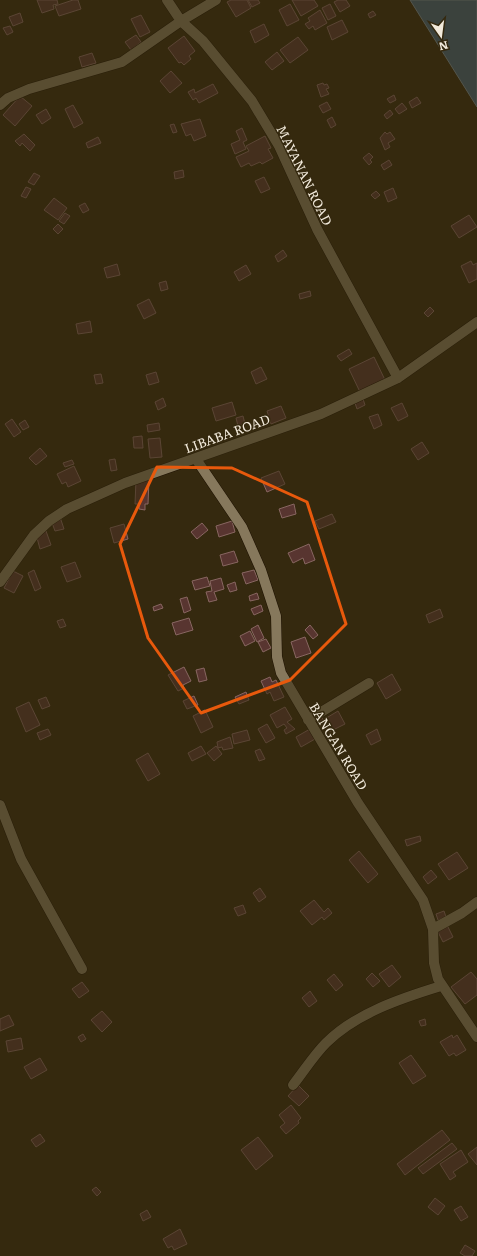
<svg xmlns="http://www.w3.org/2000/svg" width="477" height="1256" font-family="Literata,serif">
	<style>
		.water { fill: #446077; stroke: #788995 }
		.building { fill: #583530; stroke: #886661 }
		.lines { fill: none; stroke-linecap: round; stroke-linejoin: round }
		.minor-casing { stroke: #1d1100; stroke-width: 11 }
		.minor { stroke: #86785c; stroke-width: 10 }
		.marked { fill: none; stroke: #e8590c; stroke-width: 3; stroke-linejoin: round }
		.labels { text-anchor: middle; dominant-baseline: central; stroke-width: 3; stroke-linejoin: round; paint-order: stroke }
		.street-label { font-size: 13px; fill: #f2eadb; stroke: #35290f }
	</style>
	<rect width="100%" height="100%" fill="#35290f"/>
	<!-- water -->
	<path class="water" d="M410,0H477V107Z"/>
	<!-- building -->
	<path class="building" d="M37,0H57L58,4L53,5L54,9L42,13Z
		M73,0H78L81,9L59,16L55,6Z
		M231,0H247L251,8L236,17L227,2Z
		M248,0H258L260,3L252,7Z
		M292,0H314L318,6L301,16Z
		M338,0H346L350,6L340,12L334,2Z
		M290,4L299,20L287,26L279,10Z
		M330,4L336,16L328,20L322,8Z
		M320,10L327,23L315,30L313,26L309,29L305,24L310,21L308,18Z
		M373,11L376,15L370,18L368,14Z
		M20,13L23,22L13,26L9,17Z
		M141,15L150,32L140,37L131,19Z
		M342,20L348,32L332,40L327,27Z
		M264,24L269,35L255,43L250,31Z
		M10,26L13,32L7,35L3,28Z
		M136,35L141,42L131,50L125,42Z
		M184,36L195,51L189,56L191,59L184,65L181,62L179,63L168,48Z
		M298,37L308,50L290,63L280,50Z
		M277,52L284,61L272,70L265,62Z
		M92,53L96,63L82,67L79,57Z
		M171,71L182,83L170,93L160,81Z
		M323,83L324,85L327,84L329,88L326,89L329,94L321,97L317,85Z
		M213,84L218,93L199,103L196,98L193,100L188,92L194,89L195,93Z
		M394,95L396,100L390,103L387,99Z
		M20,96L32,106L15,126L3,115Z
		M417,97L421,103L412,108L409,102Z
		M327,102L331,109L323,113L319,106Z
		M402,103L407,109L399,114L395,109Z
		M73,105L83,123L74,128L65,109Z
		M46,109L51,118L42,124L36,115Z
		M390,110L393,114L387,119L384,115Z
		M332,117L336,125L331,128L327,120Z
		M200,119L206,136L194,141L191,134L186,136L181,124Z
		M174,124L177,132L173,133L170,125Z
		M242,128L247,140L243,142L246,149L235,154L231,144L240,140L236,131Z
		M385,132L387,134L390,132L395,139L388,143L390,147L385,150L380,138Z
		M24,134L35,145L30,151L22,143L20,146L15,141Z
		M265,136L271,148L268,149L273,158L262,164L260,162L251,166L249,163L241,167L236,157L249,151L246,146Z
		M98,137L101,143L88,148L86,143Z
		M369,153L373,157L370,160L372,162L369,165L363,158Z
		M389,160L392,165L384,170L381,165Z
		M183,170L184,177L175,179L174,172Z
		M34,173L40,176L34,185L28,182Z
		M264,177L270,189L261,193L255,181Z
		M26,187L31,189L26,198L21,196Z
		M393,188L397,198L388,202L384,192Z
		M376,191L380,195L375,199L371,195Z
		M54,198L67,208L58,220L44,210Z
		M85,203L89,210L83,213L79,206Z
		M65,213L70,216L64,224L59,221Z
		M469,215L477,227L459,238L451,226Z
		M58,224L63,229L58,234L53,229Z
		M283,250L287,256L278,262L275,256Z
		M471,261L473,265L477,263V279L469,283L461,266Z
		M117,264L120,275L107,278L104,268Z
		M246,265L251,274L239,281L234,272Z
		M166,281L168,289L161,291L159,283Z
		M310,291L311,296L300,299L299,294Z
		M149,299L156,313L144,319L137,305Z
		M430,307L434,311L428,317L424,313Z
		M90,321L92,332L78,334L76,324Z
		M349,349L352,354L341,361L337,356Z
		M374,357L385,380L360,392L349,369Z
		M261,367L267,379L256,384L251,372Z
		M156,372L159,382L149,385L146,375Z
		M101,374L103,383L96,384L94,375Z
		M163,398L166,406L158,410L155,402Z
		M363,399L365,405L357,409L355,403Z
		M232,402L236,415L216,421L212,408Z
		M402,403L408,416L398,421L391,408Z
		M281,406L286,418L271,424L267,411Z
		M378,414L382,425L374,429L369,417Z
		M243,416L245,424L238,426L236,418Z
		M12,419L21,432L14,437L5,424Z
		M25,420L29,427L23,430L19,424Z
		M159,423L160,430L148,432L147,425Z
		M142,436L143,448H134L133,437Z
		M160,438L162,457L150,458L148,439Z
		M422,442L429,453L418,460L411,449Z
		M40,448L47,456L36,465L29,458Z
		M115,459L117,470L111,471L109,460Z
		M72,460L74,464L65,467L63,463Z
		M74,466L81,481L68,487L66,482L62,484L57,474Z
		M279,471L285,484L267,492L261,478Z
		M136,480H149L148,504H145V510L139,509V504H135Z
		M294,504L296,514L282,518L279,509Z
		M332,514L336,522L319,529L315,521Z
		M60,517L64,529L55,531L51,520Z
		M232,521L235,532L219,537L216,526Z
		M202,523L208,530L197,539L191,532Z
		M124,524L128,539L114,543L110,528Z
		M46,531L51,545L40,549L36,534Z
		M309,544L315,560L305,564L303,558L293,563L288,553Z
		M234,551L238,562L223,566L220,555Z
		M75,562L81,577L67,582L61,567Z
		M34,570L41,588L35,591L28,573Z
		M254,570L258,580L246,584L242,573Z
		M13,571L23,576L14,593L4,588Z
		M207,577L210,586L195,590L192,581Z
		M221,578L224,589L214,592L217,600L209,602L206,592L212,591L210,581Z
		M235,582L237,590L230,592L227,585Z
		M257,593L259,599L250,601L249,596Z
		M187,597L191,610L184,613L180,599Z
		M161,604L163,608L154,611L153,607Z
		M261,605L263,611L254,615L251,609Z
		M440,609L443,617L429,623L426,615Z
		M189,618L193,630L176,635L172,623Z
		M63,619L66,626L60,628L57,621Z
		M258,625L264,638L257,642L251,629Z
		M310,625L318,635L313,639L305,630Z
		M250,631L255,641L245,646L240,636Z
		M305,637L311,653L296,658L291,642Z
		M266,639L271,648L263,652L258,642Z
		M184,667L191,681L183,685L184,688L178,691L168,675Z
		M204,668L207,680L199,682L196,670Z
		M392,674L401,690L386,699L377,683Z
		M270,677L272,682L276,680L284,697L274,701L270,692L267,694L261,681Z
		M246,692L249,700L239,704L235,697Z
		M194,696L198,705L187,709L183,701Z
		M46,697L50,706L42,709L38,700Z
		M29,702L40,725L26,732L16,708Z
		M285,707L292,719L287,722L295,729L286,734L284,730L287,728L284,724L277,728L270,715Z
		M205,710L213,727L201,733L193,716Z
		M338,711L345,724L329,732L325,726L323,727L318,719L322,717L323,720Z
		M267,724L275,738L266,743L258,729Z
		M48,729L51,735L40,740L37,733Z
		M310,729L315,739L301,747L296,737Z
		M377,729L381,740L371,745L366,735Z
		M247,730L250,740L234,744L232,734Z
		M230,737L233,748L223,750L222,747L218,748L217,742Z
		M201,746L206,754L192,761L188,753Z
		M216,746L222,754L214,761L207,753Z
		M260,749L265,759L259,761L255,751Z
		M148,753L160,774L148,781L136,760Z
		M420,836L421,841L407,846L405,840Z
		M359,851L378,874L368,883L349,860Z
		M457,852L468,868L449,880L438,864Z
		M431,870L437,877L428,884L423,877Z
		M260,888L266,897L259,902L253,893Z
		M314,900L324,912L328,908L332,913L324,920L322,917L312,925L300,911Z
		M243,905L246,913L238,916L234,908Z
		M444,911L446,917L438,920L436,914Z
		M447,925L453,937L443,942L437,930Z
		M392,965L401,977L389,987L379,974Z
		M471,972L477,979V995L465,1004L451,987Z
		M372,973L380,981L373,987L366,979Z
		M334,974L343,985L336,991L327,980Z
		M82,982L89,991L79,998L72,989Z
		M310,991L317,1001L309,1007L302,998Z
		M102,1011L112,1022L102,1032L91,1020Z
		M9,1015L14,1025L0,1031V1019Z
		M425,1019L426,1025L421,1026L419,1021Z
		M83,1034L86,1039L81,1042L78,1037Z
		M452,1035L453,1038L457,1035L466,1050L456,1056L454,1053L449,1056L440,1042Z
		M21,1038L23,1049L8,1052L6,1041Z
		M411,1055L426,1076L413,1084L399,1063Z
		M40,1058L47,1070L31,1079L24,1067Z
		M298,1085L309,1096L299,1106L288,1096Z
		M291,1105L301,1118L298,1121L299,1123L286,1134L280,1127L285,1123L279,1115Z
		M442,1130L450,1140L405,1175L397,1164Z
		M40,1134L45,1141L36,1147L31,1140Z
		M258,1137L273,1156L256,1170L241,1150Z
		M452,1143L457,1149L423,1174L418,1168Z
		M477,1147V1165L468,1154Z
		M461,1150L468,1162L453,1172L456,1176L450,1180L440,1164Z
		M96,1187L101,1192L97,1196L92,1190Z
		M435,1198L445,1206L438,1215L428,1207Z
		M461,1206L468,1217L461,1221L454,1210Z
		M147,1210L151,1217L143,1221L140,1214Z
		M180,1229L187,1244L174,1250L172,1246L168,1248L163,1239Z
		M465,1245L475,1251L472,1256H465L460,1253Z"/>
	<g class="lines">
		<!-- minor casing -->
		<g class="minor-casing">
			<path id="minor" d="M167,0L181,21L203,41L252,101L279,146L317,229L398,378
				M0,105L8,98L29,89L122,62L181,21L216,0
				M196,459L242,527L261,570L276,616L277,657L281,673L358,803L423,900L433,929L434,963L438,979L477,1037
				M0,582L34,535L49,521L67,509L125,483L321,414L398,378L477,322
				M308,720L369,683
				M0,805L21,859L82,969
				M433,929L462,913L477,902
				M293,1085C304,1071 314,1055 326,1043C356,1013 402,998 441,986"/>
		</g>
		<!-- minor -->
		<use href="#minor" class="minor"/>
	</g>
	<!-- marked area -->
	<path d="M0 0H477V1256H0ZM157,467L232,468L307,502L346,624L290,680L201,713L148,638L120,544Z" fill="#35290f" fill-opacity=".55" fill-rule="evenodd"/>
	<path class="marked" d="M157,467L232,468L307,502L346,624L290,680L201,713L148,638L120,544Z"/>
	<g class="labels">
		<!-- street labels -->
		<g class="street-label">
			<text transform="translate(305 175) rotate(64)">MAYANAN ROAD</text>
			<text transform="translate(227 433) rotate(-20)">LIBABA ROAD</text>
			<text transform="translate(339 746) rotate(59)">BANGAN ROAD</text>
		</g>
	</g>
	<!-- north arrow -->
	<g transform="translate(441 36) rotate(166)" stroke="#35290f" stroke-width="3" paint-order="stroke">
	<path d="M0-3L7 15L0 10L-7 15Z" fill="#f2eadb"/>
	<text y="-6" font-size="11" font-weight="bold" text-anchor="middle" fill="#f2eadb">N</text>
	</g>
</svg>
